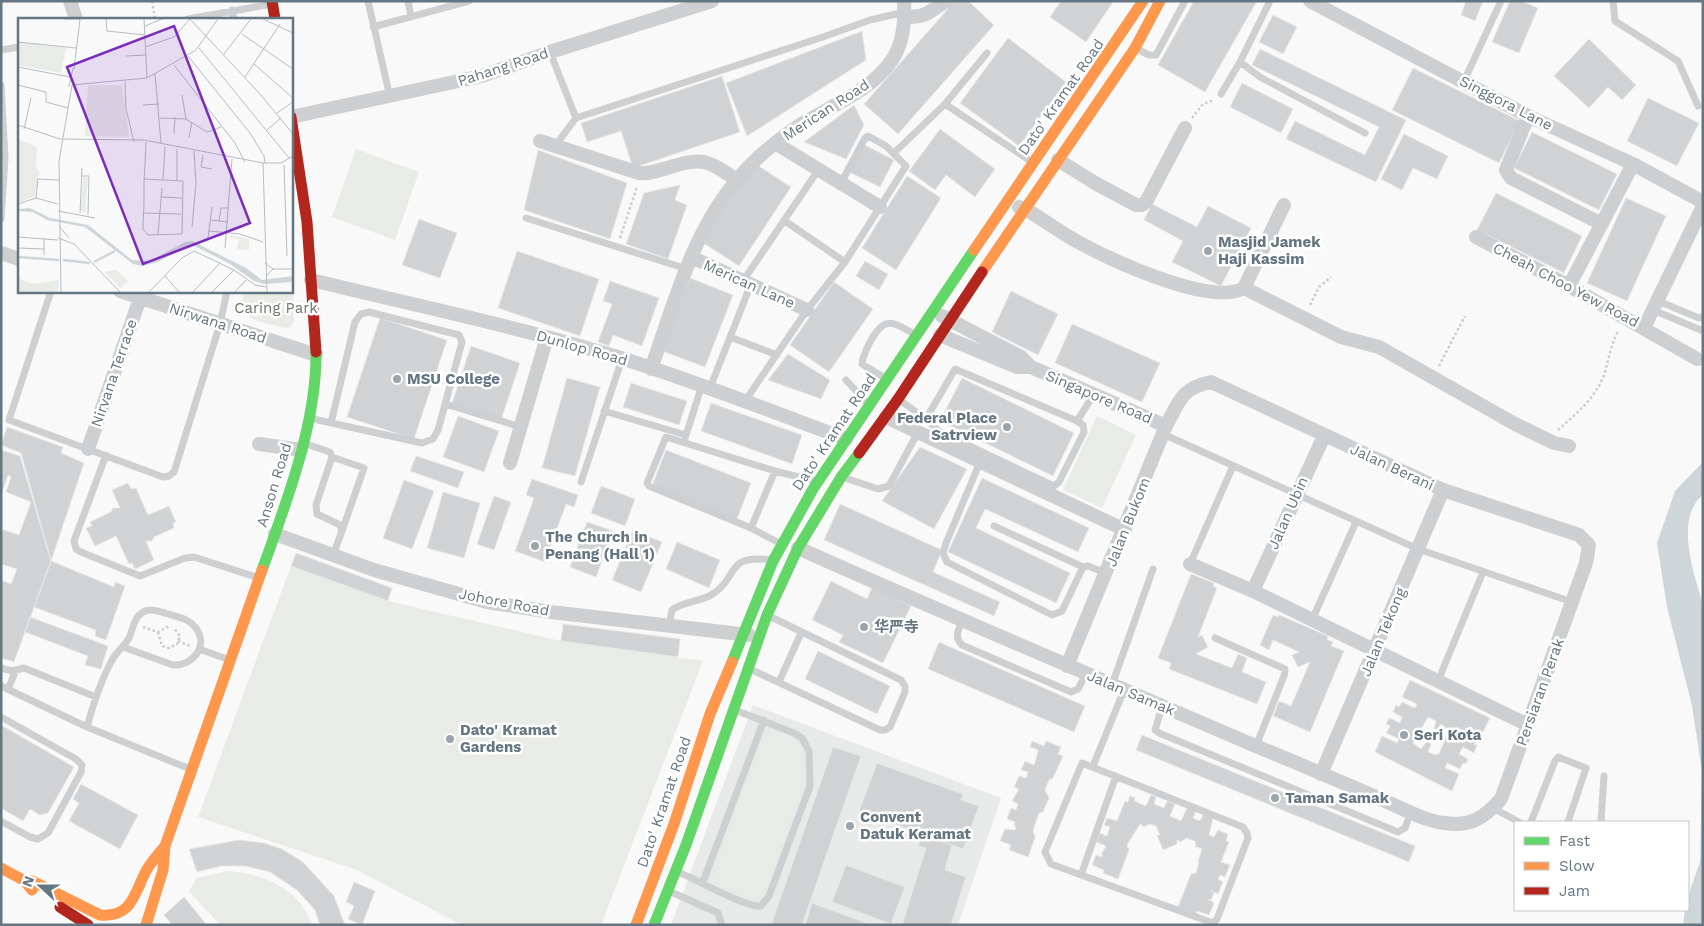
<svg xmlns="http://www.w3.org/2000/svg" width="1704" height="926" font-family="'Work Sans','Noto Sans SC',sans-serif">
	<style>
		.built { fill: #e8e9e9 }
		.green { fill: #e8ebe6 }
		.water { fill: #ced6d9 }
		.building { fill: #d0d2d3; stroke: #e8e8e8; fill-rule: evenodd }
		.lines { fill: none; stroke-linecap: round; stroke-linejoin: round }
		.path { stroke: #cbcccd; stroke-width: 2.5; stroke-dasharray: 2.5 2.5; stroke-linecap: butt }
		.lane { stroke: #cecfd0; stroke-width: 7 }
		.street { stroke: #cecfd0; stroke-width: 14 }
		.fast { stroke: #63d668; stroke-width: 11 }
		.slow { stroke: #ff974d; stroke-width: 11 }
		.jam { stroke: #b3261e; stroke-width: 11 }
		.poi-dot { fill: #99a4ac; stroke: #fff; stroke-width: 2 }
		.labels { text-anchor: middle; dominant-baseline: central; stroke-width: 5; stroke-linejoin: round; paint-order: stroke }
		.street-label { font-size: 15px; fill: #657683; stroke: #fff }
		.poi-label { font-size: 15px; font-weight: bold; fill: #657683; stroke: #fff; text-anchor: start }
		.park-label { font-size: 15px; fill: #687a64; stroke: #fff }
		.inset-river { fill: none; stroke: #ced6d9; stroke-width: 2.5 }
		.inset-road { fill: none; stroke: #b5bdc3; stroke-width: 1 }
		.view { fill: #7b2cbf; fill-opacity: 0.15; stroke: #7b2cbf; stroke-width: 2.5 }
		.inset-edge { fill: none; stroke: #657683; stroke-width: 2.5 }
	</style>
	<rect width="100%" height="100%" fill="#f9f9f9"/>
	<!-- built -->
	<path class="built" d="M753,705L1001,798L958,925H671Z"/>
	<!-- green -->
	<path class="green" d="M356,149L419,172L395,240L332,217Z
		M291,252L294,321L291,327L285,328C261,321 238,323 243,291H291Z
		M1097,416L1136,435L1102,508L1063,490Z
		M291,566L388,601L561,641L703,661L601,925H462L357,870L198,817Z
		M768,731L793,740L799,746L802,785L765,888L759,895L749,896L713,881L739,802Z
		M228,871C262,873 301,889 312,925H220L189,891L197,878Z"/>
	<!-- water -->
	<path class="water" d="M1703,462V495C1674,517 1694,575 1703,604V925H1683L1685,910H1688V896L1700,862L1702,771L1692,706L1667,607L1657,543L1675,491Z"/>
	<!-- building -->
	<path class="building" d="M955,1H968L994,25L898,134L864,104Z
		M1061,1H1112L1113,2L1086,42L1050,17Z
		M1194,1H1257L1205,92L1158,65Z
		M1466,1H1483L1475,21L1461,15Z
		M1510,1H1521L1538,8L1519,53L1492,42Z
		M1273,15L1297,27L1283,54L1259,42Z
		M862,31L866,60L747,136L726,83Z
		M1008,38L1066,82L1019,146L960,103Z
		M1589,39L1636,85L1622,100L1608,87L1589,108L1554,76Z
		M1260,49L1406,120L1376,182L1286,139L1295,121L1365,155L1379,127L1252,65Z
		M1413,68L1520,121L1499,163L1392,110Z
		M722,76L740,132L633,168L621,131L587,142L581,123Z
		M1242,83L1293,109L1281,133L1230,107Z
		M1648,98L1699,123L1677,166L1627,141Z
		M854,105L864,125L846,159L804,142Z
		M940,129L995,169L975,197L946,175L935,190L909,171Z
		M1532,132L1617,174L1599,210L1514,168Z
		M1404,134L1448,156L1437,179L1413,168L1402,190L1381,179Z
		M863,144L894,160L880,187L849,172Z
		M538,150L627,183L610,239L524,210Z
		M754,163L791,187L739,266L702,242Z
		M907,176L941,198L896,270L862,248Z
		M680,185L675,200L687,205L668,259L626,244L644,193Z
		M1496,193L1582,236L1564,273L1477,230Z
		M1626,198L1666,216L1627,301L1587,283Z
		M1152,204L1197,227L1208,206L1251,228L1221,286L1172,262L1183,241L1144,220Z
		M419,219L457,233L440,278L402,265Z
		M517,251L599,279L580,336L498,308Z
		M865,261L888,274L879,290L856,276Z
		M690,278L733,295L705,367L662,351Z
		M610,281L659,298L642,346L613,335L609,346L598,342L612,304L603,301Z
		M834,282L873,309L829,372L790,345Z
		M1011,291L1058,314L1038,355L992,332Z
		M380,318L447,340L414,439L347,417Z
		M1072,324L1160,363L1142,402L1055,363Z
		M471,346L520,363L501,420L452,403Z
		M788,354L830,380L821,399L768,380Z
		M567,378L600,387L575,476L542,468Z
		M962,378L1074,433L1053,476L940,421Z
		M631,383L687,401L679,425L623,407Z
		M711,403L802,435L792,464L701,431Z
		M458,416L499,431L484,472L443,457Z
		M7,427L63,447L61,453L84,463L51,561L21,453L1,445Z
		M920,447L967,469L934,529L882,501Z
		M1,450L20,456L51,561L14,662L1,658V580L11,584L17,569L1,564V529L19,535L31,502L6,492L11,477L8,475L1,496Z
		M666,450L751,483L737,519L652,486Z
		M416,456L464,472L458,488L410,471Z
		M982,478L1089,528L1078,552L985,509L976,528L1070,573L1056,603L948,552Z
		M532,479L578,495L574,507L566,504L545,562L515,551L534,498L526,495Z
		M404,480L434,491L412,549L383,538Z
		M128,483L131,489L136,488L148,515L169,506L176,522L173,523L174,528L154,537L152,541H146L154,560L135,569L132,563L129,564L116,536L95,546L86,528L92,526L90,522L111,512L113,508H120L112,490Z
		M601,486L635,499L625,526L591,513Z
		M443,492L480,503L464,558L427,548Z
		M494,496L511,502L494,550L477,544Z
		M840,504L942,550L933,572L1000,602L994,616L824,540Z
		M587,522L613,531L596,577L570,567Z
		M633,530L662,542L641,592L612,580Z
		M677,542L720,560L709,588L666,569Z
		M296,553L392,588L388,601L291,566Z
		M51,561L114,587L115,582L125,586L106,640L95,636L96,630L34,607Z
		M1191,574L1214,583L1213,586L1217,588L1198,637L1202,635L1208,647L1196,654L1232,668L1238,654L1247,658L1242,672L1266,682L1257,704L1169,669L1171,663L1158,658Z
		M831,581L867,599L872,587L911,606L883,663L839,642L843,635L812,620Z
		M1273,615L1278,617L1279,615L1328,636L1327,640L1333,642L1331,646L1344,651L1310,732L1273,716L1279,701L1291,706L1310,662L1298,667L1292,655L1299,652L1273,640L1269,650L1260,645Z
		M30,617L108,646L101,669L85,665L88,656L25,632Z
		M563,624L680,639L678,657L561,641Z
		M939,642L1085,706L1074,732L928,669Z
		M818,651L890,686L877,714L805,679Z
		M1410,680L1490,718L1480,738L1466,731L1478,737L1474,744L1477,745L1474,753L1463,747L1459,754L1468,759L1466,764L1463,763L1460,769L1447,763L1445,768L1459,774L1452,791L1375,752L1382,736L1397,743L1399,739L1386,733L1390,726L1386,724L1389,718L1400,723L1402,717L1393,712L1396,705L1399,707L1402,702L1415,708L1417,704L1402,697ZM1428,717L1436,721L1434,729L1438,730L1441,724L1449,730L1439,754L1435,755L1428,752L1431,744L1427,741L1421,749L1413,743Z
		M1,725L74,767L48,813L39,815L30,809L23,821L1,808Z
		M1142,735L1415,846L1409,862L1136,750Z
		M1032,741L1044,746L1046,741L1061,747L1058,754L1063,756L1053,778L1049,780L1045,790L1049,798L1043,812L1039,813L1033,830L1035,838L1028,857L1009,850L1011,845L1000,841L1005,829L1015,830L1016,826H1014L1015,822L1007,819L1011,808L1016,810L1018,804L1012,801L1019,789L1014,787L1019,776L1026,778L1028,772L1021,770L1025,761L1034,765L1037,755L1038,750L1030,747Z
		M833,747L861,756L802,925H771Z
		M877,763L963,794L961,800L979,806L963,849L859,811Z
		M81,784L138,815L120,849L69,821L79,803L73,799Z
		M1151,795L1156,797L1154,804L1164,808L1167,801L1175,804L1170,816L1181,821L1187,808L1196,811L1193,818L1200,821L1204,813L1213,818L1209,835L1214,837L1218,830L1228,834L1226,841L1229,842L1221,862L1230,865L1225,877L1220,875L1218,879L1223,882L1218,894L1211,891L1214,893L1211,900L1208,899L1214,903L1209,915L1197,911L1196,914L1178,907L1191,874L1196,873L1199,863L1198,861L1202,849L1196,847L1195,841L1186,838L1181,842L1177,840V844L1163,850L1157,835H1160L1156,826L1150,824L1144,827L1140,824L1127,845L1129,850L1118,879L1103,873L1104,870L1092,865L1096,855L1102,857V853L1106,846L1096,842L1100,833L1107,836L1110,827L1104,825L1107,818L1117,821L1125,801L1128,802L1130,796L1135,798L1134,801L1146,806Z
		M922,834L952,845L945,870L966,877L951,925H902L926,848L918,846Z
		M239,840L264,843L282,849L303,862L334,896L345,925H320L315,910L297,890L270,872L245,866H221L197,872L189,849Z
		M846,865L905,887L891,924L832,902Z
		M354,882L375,891L362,925L348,919L354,906L346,902Z
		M184,897L207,925H172L164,915Z
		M812,903L872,925H805Z"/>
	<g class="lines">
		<!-- path -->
		<path class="path" d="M152,1L155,19
			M1192,118L1203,104L1214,100
			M620,238L637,187
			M1310,305L1319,287L1331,277
			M1439,366L1465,316
			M1558,430C1577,413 1597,397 1605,372C1609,357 1611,345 1618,331
			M143,627L158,632L169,626
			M158,632L162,646L169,648L177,644L180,636L174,628
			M178,641L190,646"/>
		<!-- lane -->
		<path class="lane" d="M368,1L390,97
			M408,1L411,17
			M1613,1L1615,21L1678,61L1698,106
			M232,10L234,19
			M188,19L272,4
			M373,27L469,1
			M1137,49L1149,55H1156L1185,1
			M1,50L19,47
			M550,52L576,118L555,146
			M1240,62L1260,77L1365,133
			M1464,81L1501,1
			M1,85L5,158L1,219
			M1221,94L1240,62L1270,1
			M945,104L1032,162
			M576,118L823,37L870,20L905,12
			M894,153L945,104L987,53
			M526,218L687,269
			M785,221L845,262
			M743,281L819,169
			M51,291L9,420L163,477L169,476L174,472L220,324L227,291
			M1658,301L1699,318L1703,317
			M1653,310L1703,331
			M730,337L777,355
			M885,378L862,364C863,355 866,350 870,342C884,317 891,320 914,334
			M846,380L867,403
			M710,388L751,284
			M745,401L807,310L845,262L906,166L886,146L868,136L865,138L841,183
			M901,401L926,419L955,369L1077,421L1093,396
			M445,404L521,427
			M604,411L686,435L684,442
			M309,418L422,443L433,439L438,430L462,342L459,335L369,312L361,314L355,322L331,423
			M926,419L940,432L1054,486L1059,482L1084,432L1083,425L1077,421
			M1163,434L1418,549L1572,602
			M686,435L702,385
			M303,443L330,452L332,457L316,505L317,514L340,525L342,531L333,555
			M106,455L74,541L76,549L81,552L140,576L185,558L194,557L259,578
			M332,457L364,468L342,531
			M980,462L946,543L943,553L947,562L1052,615L1062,611L1083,567L1088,566L1106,573
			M775,471L751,528L781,544
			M845,478L878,489L889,486L918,432
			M581,482L622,359
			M994,526L1083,567
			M751,528L649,486L647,483L666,437L775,471L815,481
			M1190,564L1233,466
			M1312,620L1356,522
			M962,621C958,631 954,637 962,645L1071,692L1078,689L1086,674
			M669,626L672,610C683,602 697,602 709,596C740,580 723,553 771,560
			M1215,638L1285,669L1284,676L1256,746
			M123,647L173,665C193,666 210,645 195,627C188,618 175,616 165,613C157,611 150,608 143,612C134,617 133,629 129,638C124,647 115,653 111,662C100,683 93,705 87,727L190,769
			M199,649L230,660
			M1,668L12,671L24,668L96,697
			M750,669L880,730H885L890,727L905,692V686L901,680L769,616
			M1438,681L1483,572
			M779,682L801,633
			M1112,685L1153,569
			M1,686L87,727
			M8,689L16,670
			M1162,707L1155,730L1159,733L1398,832L1405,828L1411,812
			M1,717L76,759L82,765L81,772L48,833L38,839L30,837L1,821
			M1082,763L1243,827L1247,833L1248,838L1217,919L1213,923L1051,864L1045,852Z
			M1093,766L1124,690
			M1493,808L1519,822
			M1531,822L1555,761L1558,757L1586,768L1568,822
			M1601,822L1604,776
			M678,872C696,879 746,908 761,906L769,896L810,786L809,751L802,738L794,733L735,710
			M1081,875L1116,776
			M703,882L764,720
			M669,891L718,913L722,925"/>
		<!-- street -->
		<path class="street" d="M70,1L76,19
			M1310,1L1528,116L1633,164L1703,202
			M905,17C929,17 927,12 947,1
			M1528,116L1506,170L1511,178L1602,224
			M291,117L482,76L550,52L712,1
			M540,141L639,173C649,174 657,171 667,168C703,157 705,159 737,180
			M775,143L880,207
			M1058,160L1095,183L1136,205H1142L1146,202L1185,128
			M1019,207L1026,209C1043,220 1060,232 1078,242C1111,260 1211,307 1244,288L1341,337L1379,347L1515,424L1554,443L1569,446
			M1476,237L1569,286L1697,359
			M1,253L19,259
			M691,257L807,310
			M311,280C415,305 519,327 621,358C697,382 771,411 846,439
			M1569,286L1633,164
			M1244,288L1284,205
			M120,291L316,355
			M942,316L1021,357L1031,367L1166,426
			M1644,328L1703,206
			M940,335L1017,367H1031
			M651,369C674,304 692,233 737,180C755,158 776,141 800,125C831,106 871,91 892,60C903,44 905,20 904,1
			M886,417L1125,530
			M259,444L301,450
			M88,449L140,298
			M510,463L547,337
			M275,534L374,570L487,602L551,612L749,635
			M798,548C950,616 1105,681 1258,747C1300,764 1341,782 1383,800C1401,808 1423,820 1444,823C1471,827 1484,818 1501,799L1586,563L1589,545L1579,535L1443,490L1211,382C1181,388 1179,402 1166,426L1067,666
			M1190,564L1253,591L1528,725
			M1253,591L1324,436
			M1321,774L1443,490"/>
		<!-- fast -->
		<path class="fast" d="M262,570C286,504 317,423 316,352
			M732,662L773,561L813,489L974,250
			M654,925L686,845L767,615L798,548L841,477L859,453"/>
		<!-- slow -->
		<path class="slow" d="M974,250L1143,1
			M982,272L1135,48L1160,1
			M1,868L25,881L32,890
			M25,881H32L100,915C132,918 134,894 146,871C151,862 158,854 165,846
			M146,925L163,870L165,846L262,570
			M636,925L674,824L710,714L732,662"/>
		<!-- jam -->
		<path class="jam" d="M272,1L275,19
			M291,117L307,222L316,352
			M859,453L898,399L982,272
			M60,907L88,925"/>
	</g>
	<!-- markers -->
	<g class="poi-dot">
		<circle cx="1208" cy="251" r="5"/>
		<circle cx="397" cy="379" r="5"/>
		<circle cx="1007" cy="427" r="5"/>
		<circle cx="535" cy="546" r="5"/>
		<circle cx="864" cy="627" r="5"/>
		<circle cx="1404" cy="735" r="5"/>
		<circle cx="450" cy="739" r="5"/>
		<circle cx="1275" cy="798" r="5"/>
		<circle cx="850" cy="826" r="5"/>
	</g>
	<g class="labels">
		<!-- street labels -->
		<g class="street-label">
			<text transform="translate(503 67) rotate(-18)">Pahang Road</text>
			<text transform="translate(1061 97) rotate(-55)">Dato' Kramat Road</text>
			<text transform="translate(1506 103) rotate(27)">Singgora Lane</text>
			<text transform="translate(826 110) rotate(-33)">Merican Road</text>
			<text transform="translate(749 284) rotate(24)">Merican Lane</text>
			<text transform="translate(1566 285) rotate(28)">Cheah Choo Yew Road</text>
			<text transform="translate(218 323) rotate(18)">Nirwana Road</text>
			<text transform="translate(582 348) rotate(16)">Dunlop Road</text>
			<text transform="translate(114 373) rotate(-71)">Nirvana Terrace</text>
			<text transform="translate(1099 397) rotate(23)">Singapore Road</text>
			<text transform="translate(834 432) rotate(-56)">Dato' Kramat Road</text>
			<text transform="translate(1392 467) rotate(25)">Jalan Berani</text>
			<text transform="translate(274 485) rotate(-73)">Anson Road</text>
			<text transform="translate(1288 513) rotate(-66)">Jalan Ubin</text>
			<text transform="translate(1128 522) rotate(-68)">Jalan Bukom</text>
			<text transform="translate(504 602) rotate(11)">Johore Road</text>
			<text transform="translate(1383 632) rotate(-67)">Jalan Tekong</text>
			<text transform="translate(1540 692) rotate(-70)">Persiaran Perak</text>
			<text transform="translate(1131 693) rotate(23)">Jalan Samak</text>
			<text transform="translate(664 802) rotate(-71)">Dato' Kramat Road</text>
		</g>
		<!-- poi labels -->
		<g class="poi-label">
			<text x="1218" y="242">Masjid Jamek<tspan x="1218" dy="17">Haji Kassim</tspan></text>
			<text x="407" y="379">MSU College</text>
			<text x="997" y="418" text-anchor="end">Federal Place<tspan x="997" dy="17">Satrview</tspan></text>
			<text x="545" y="537">The Church in<tspan x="545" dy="17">Penang (Hall 1)</tspan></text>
			<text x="874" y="627">华严寺</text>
			<text x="460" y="730">Dato' Kramat<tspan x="460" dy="17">Gardens</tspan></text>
			<text x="1414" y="735">Seri Kota</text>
			<text x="1285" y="798">Taman Samak</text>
			<text x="860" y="817">Convent<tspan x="860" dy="17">Datuk Keramat</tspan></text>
		</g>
		<!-- park labels -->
		<g class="park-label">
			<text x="276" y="308">Caring Park</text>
		</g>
	</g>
	<!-- overview -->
	<g transform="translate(18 18)">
		<rect width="275" height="275" fill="#f9f9f9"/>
		<path d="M1,24L48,30L43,55L0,47ZM70,67H104L111,119L67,118ZM0,121L19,129L18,148L21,154L17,178L0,185ZM65,159L70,160L67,196L63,192ZM212,217L231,221V232L219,231L221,221L212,220ZM99,252L110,263L102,270L87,254ZM0,260L15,266L41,262L40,274H0Z" fill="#e8ebe6"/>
		<path d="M12,190L32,200L70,207L114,242L132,243L167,224L174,223L228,250L244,262L275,258V264L246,266L236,263L212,246L173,226L140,244L124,248L115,246L67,209L29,202L15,194L0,193V191Z" fill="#ced6d9"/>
		<path class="inset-river" d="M0,239L41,242M45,242L72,245M76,244L97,233"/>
		<path class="inset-road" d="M46,1H62M88,1L89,13L127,17M126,1L129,60M245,1L275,15M127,8L144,1M224,16L275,51M0,24L58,30M127,29L156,19L172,1L242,76L275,116M181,30L271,140M206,36L233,1M108,38L128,37M170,38L232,115L246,138L247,145M236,46L275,80M156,47L217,125L227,144M0,49L52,59M56,51L62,1M137,56L143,125M227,59L262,6M107,63L108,91L116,124M0,67L28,74V84L50,90M51,69L55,50M164,77L168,101M125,87L141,86M259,95L275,84M142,100L168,101L189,114L203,109M0,107L42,121L126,122L245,145H263L275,138M6,111L13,80M249,112L263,100M156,115L157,99M171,119L174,104M185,137L183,149L194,151M245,145L249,274M266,147L269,238M64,158H71L70,197M126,161L165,163L164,216L130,217L125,211V207L126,186V163L127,147L128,124M145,161L147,129M159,162V131M143,179L164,180M18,180L20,161L41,162M0,186L18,180L40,186M40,193L77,200M62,195L64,150M125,195L163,196M193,202L210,204M201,203L203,190H210M41,208L51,220M174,209L178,165L176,133M191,213L222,216L245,224M140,216L144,170M0,219L40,222M40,220L56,226L102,274M190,220L194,189M26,221V237M0,230L26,231M207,230L214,141M247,245L255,251L248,258M254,251H275M147,258L161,274M43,274L41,143L54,67L129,60L178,32L200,1M131,274L164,240L176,233L216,252L237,267L248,269M175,274L202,245M194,274L216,252M217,274L228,262"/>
		<path class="view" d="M156,8L232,205L125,246L49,49Z"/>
		<rect width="275" height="275" class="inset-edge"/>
	</g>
	<!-- border -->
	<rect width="1704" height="926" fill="none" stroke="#657683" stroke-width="5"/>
	<!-- legend -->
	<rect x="1514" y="821" width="175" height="90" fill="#ffffff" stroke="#c1c8cd"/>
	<rect x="1524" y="837" width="25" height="8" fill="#63d668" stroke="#c1c8cd"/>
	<text x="1559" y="846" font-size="15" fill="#657683">Fast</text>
	<rect x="1524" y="862" width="25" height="8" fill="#ff974d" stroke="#c1c8cd"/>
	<text x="1559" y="871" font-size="15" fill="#657683">Slow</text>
	<rect x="1524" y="887" width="25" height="8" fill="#b3261e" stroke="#c1c8cd"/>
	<text x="1559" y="896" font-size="15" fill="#657683">Jam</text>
	<!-- north arrow -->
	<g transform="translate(40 886) rotate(291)" stroke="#ffffff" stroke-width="4" paint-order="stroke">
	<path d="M0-4L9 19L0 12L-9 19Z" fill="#657683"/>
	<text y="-8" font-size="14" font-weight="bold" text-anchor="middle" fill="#657683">N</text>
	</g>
</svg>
